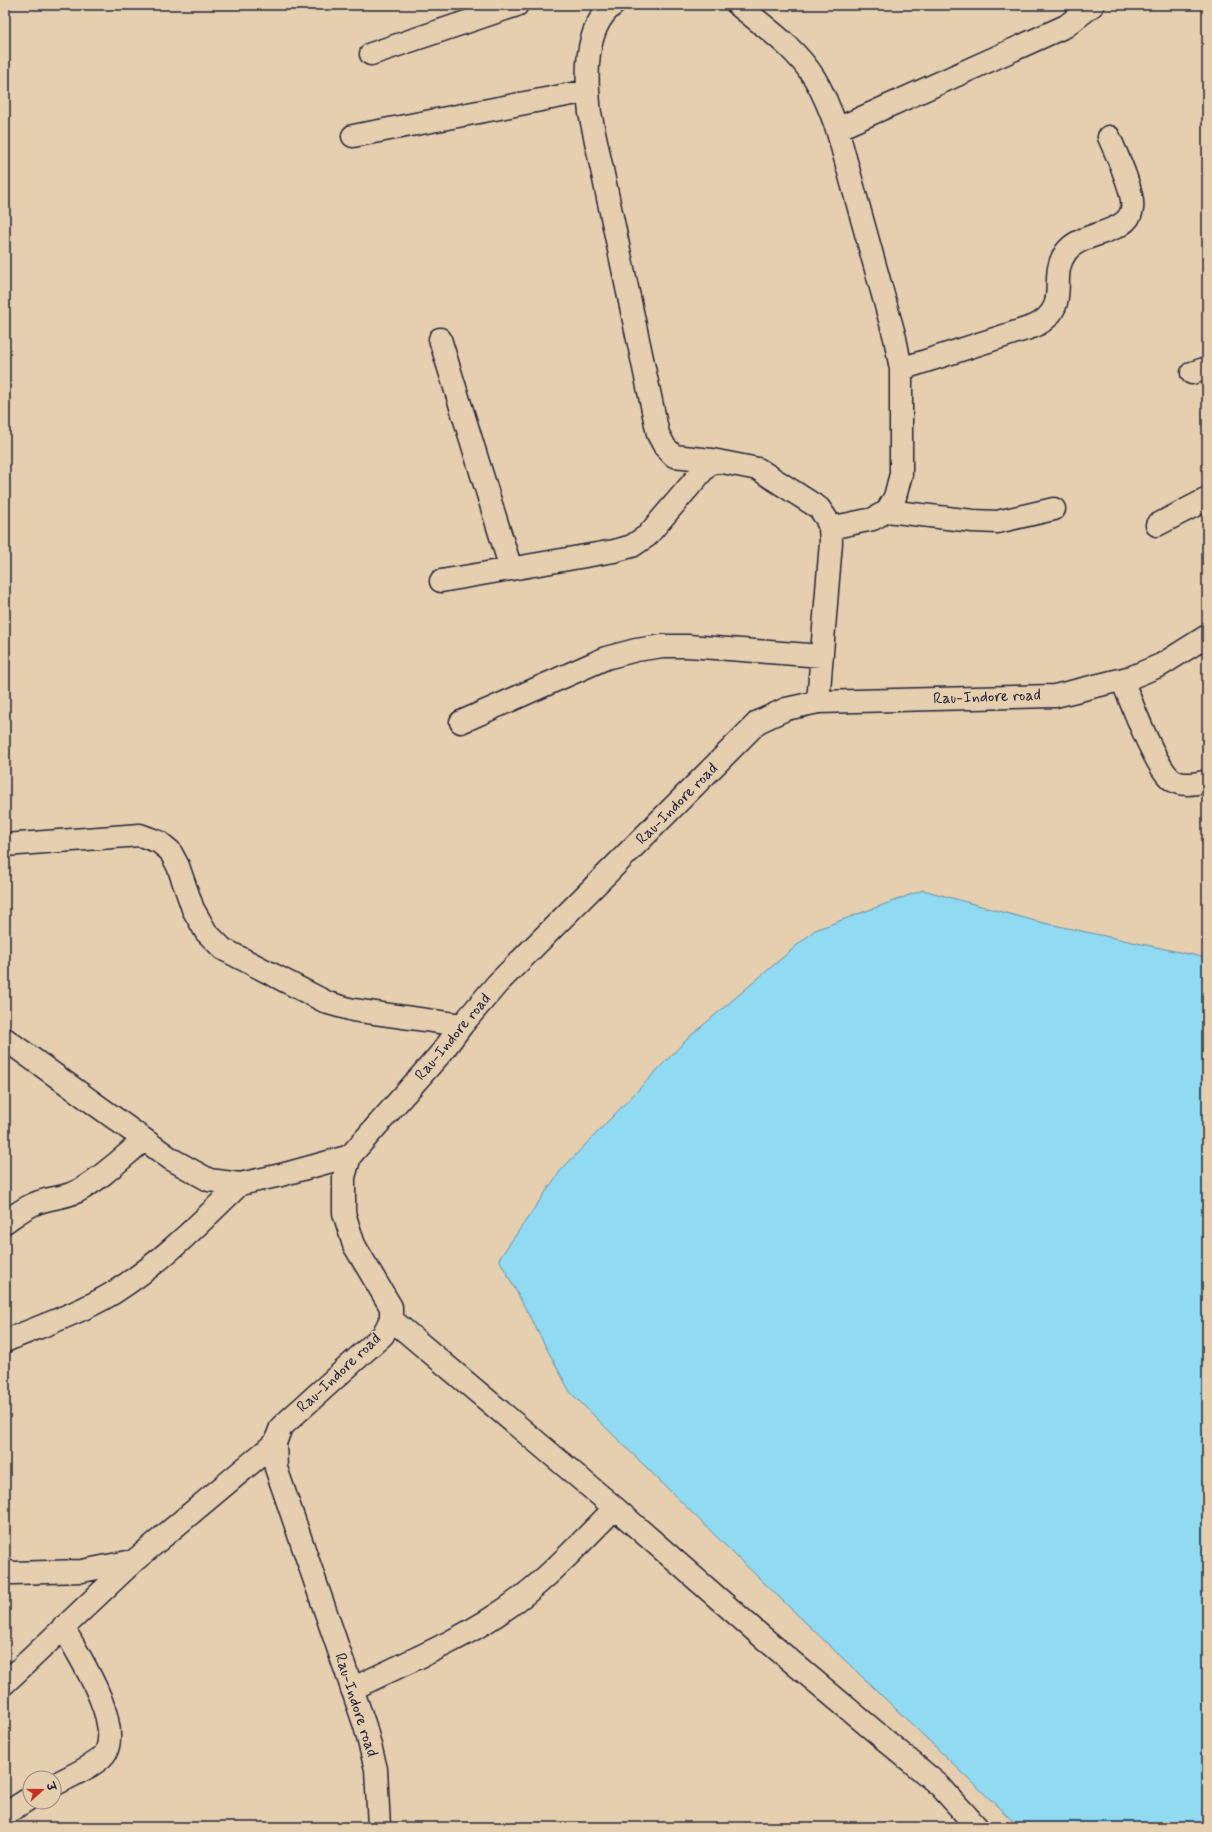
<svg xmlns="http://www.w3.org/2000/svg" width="1212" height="1832" font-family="Mynerve,'Playpen Sans Deva',sans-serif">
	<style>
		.water { fill: #90daf2; stroke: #6490a9 }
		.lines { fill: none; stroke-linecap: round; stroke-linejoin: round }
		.minor-casing { stroke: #22223b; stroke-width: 25 }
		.secondary-casing { stroke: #22223b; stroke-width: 25 }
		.minor { stroke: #e6cfaf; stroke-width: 22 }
		.secondary { stroke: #e6cfaf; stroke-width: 22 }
		.labels { text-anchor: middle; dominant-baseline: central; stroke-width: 3; stroke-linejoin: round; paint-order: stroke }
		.street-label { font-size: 16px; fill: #22223b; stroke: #e6cfaf }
	</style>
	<rect width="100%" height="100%" fill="#e6cfaf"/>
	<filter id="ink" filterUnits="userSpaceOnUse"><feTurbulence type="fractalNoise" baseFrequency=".025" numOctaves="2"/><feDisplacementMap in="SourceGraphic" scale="8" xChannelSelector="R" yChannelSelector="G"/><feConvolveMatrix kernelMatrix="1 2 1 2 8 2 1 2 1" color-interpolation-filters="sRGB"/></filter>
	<g filter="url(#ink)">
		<!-- water -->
		<path class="water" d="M923,890L1035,921L1207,958V1827H1019L735,1555L570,1392L499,1259L561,1170L688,1038L815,930Z"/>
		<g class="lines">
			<!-- minor casing -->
			<g class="minor-casing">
				<path id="minor" d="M613,5C583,29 586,79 590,113L658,434L665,447L674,456L712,460L758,469L819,508L826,518L830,528L831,542L818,702
					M738,5C765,27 796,48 815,79C824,94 831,112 837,129L895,338L901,369V474L895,497L887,511L873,519L830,528
					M371,54L517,5
					M837,129L1066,26L1093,5
					M353,136L588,91
					M440,339L511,569
					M901,369L1035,326C1073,306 1047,278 1066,252C1081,231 1128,235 1132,209C1135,193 1116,153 1109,137
					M1192,373L1207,368
					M887,511L973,521L997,522L1054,509
					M1157,525L1207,499
					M441,581L614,551L632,546L647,536L712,460
					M1122,680C1132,703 1154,765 1171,779C1181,787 1196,784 1207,781
					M461,722L606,658L636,650L663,646H688L822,656
					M5,845L140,835L159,842L170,851L178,866L193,909L206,932L223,949L328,1003L353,1010L462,1025
					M5,1039L171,1159L209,1180L240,1184L281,1175L350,1156
					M5,1222C14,1216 24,1208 34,1204C49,1197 62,1199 78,1191C102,1178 123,1157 144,1140
					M391,1319L615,1508L760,1635L940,1786L977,1827
					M5,1341C41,1326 80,1313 113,1293C161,1263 200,1223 240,1184
					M5,1571L13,1573L82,1571L133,1561
					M5,1683L134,1561L275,1443
					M352,1689C400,1665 453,1644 498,1614C543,1585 578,1545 615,1508
					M54,1785C66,1778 100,1764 106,1752C121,1720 79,1656 63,1627
					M5,1814L30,1798"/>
			</g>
			<!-- secondary casing -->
			<g class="secondary-casing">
				<path id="secondary" d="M379,1827L376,1769L365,1726L276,1468L275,1443L281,1427L383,1335L391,1319V1307L354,1245L344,1213V1177L350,1156L442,1052L462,1025L497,984L758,722L786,709L818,702L1055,696L1132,677L1161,665L1207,636"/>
			</g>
			<!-- minor -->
			<use href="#minor" class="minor"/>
			<!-- secondary -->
			<use href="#secondary" class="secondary"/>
		</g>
	</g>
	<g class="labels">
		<!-- street labels -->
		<g class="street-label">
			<text transform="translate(987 697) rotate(-2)">Rau-Indore road</text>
			<text transform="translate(677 804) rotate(-45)">Rau-Indore road</text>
			<text transform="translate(453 1037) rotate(-50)">Rau-Indore road</text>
			<text transform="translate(339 1373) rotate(-43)">Rau-Indore road</text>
			<text transform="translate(356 1705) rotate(72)">Rau-Indore road</text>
		</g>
	</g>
	<!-- margin -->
	<rect width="1212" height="1832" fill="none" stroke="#e6cfaf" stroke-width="20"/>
	<rect x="10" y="10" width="1192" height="1812" fill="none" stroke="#22223b" stroke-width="1.5" filter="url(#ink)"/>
	<!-- north arrow -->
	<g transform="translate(42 1790) rotate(69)"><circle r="19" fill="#e6cfaf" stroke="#988a81"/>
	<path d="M0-3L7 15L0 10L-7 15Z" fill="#c8321e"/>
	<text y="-6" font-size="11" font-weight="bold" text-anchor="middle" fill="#22223b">उ</text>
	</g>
</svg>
